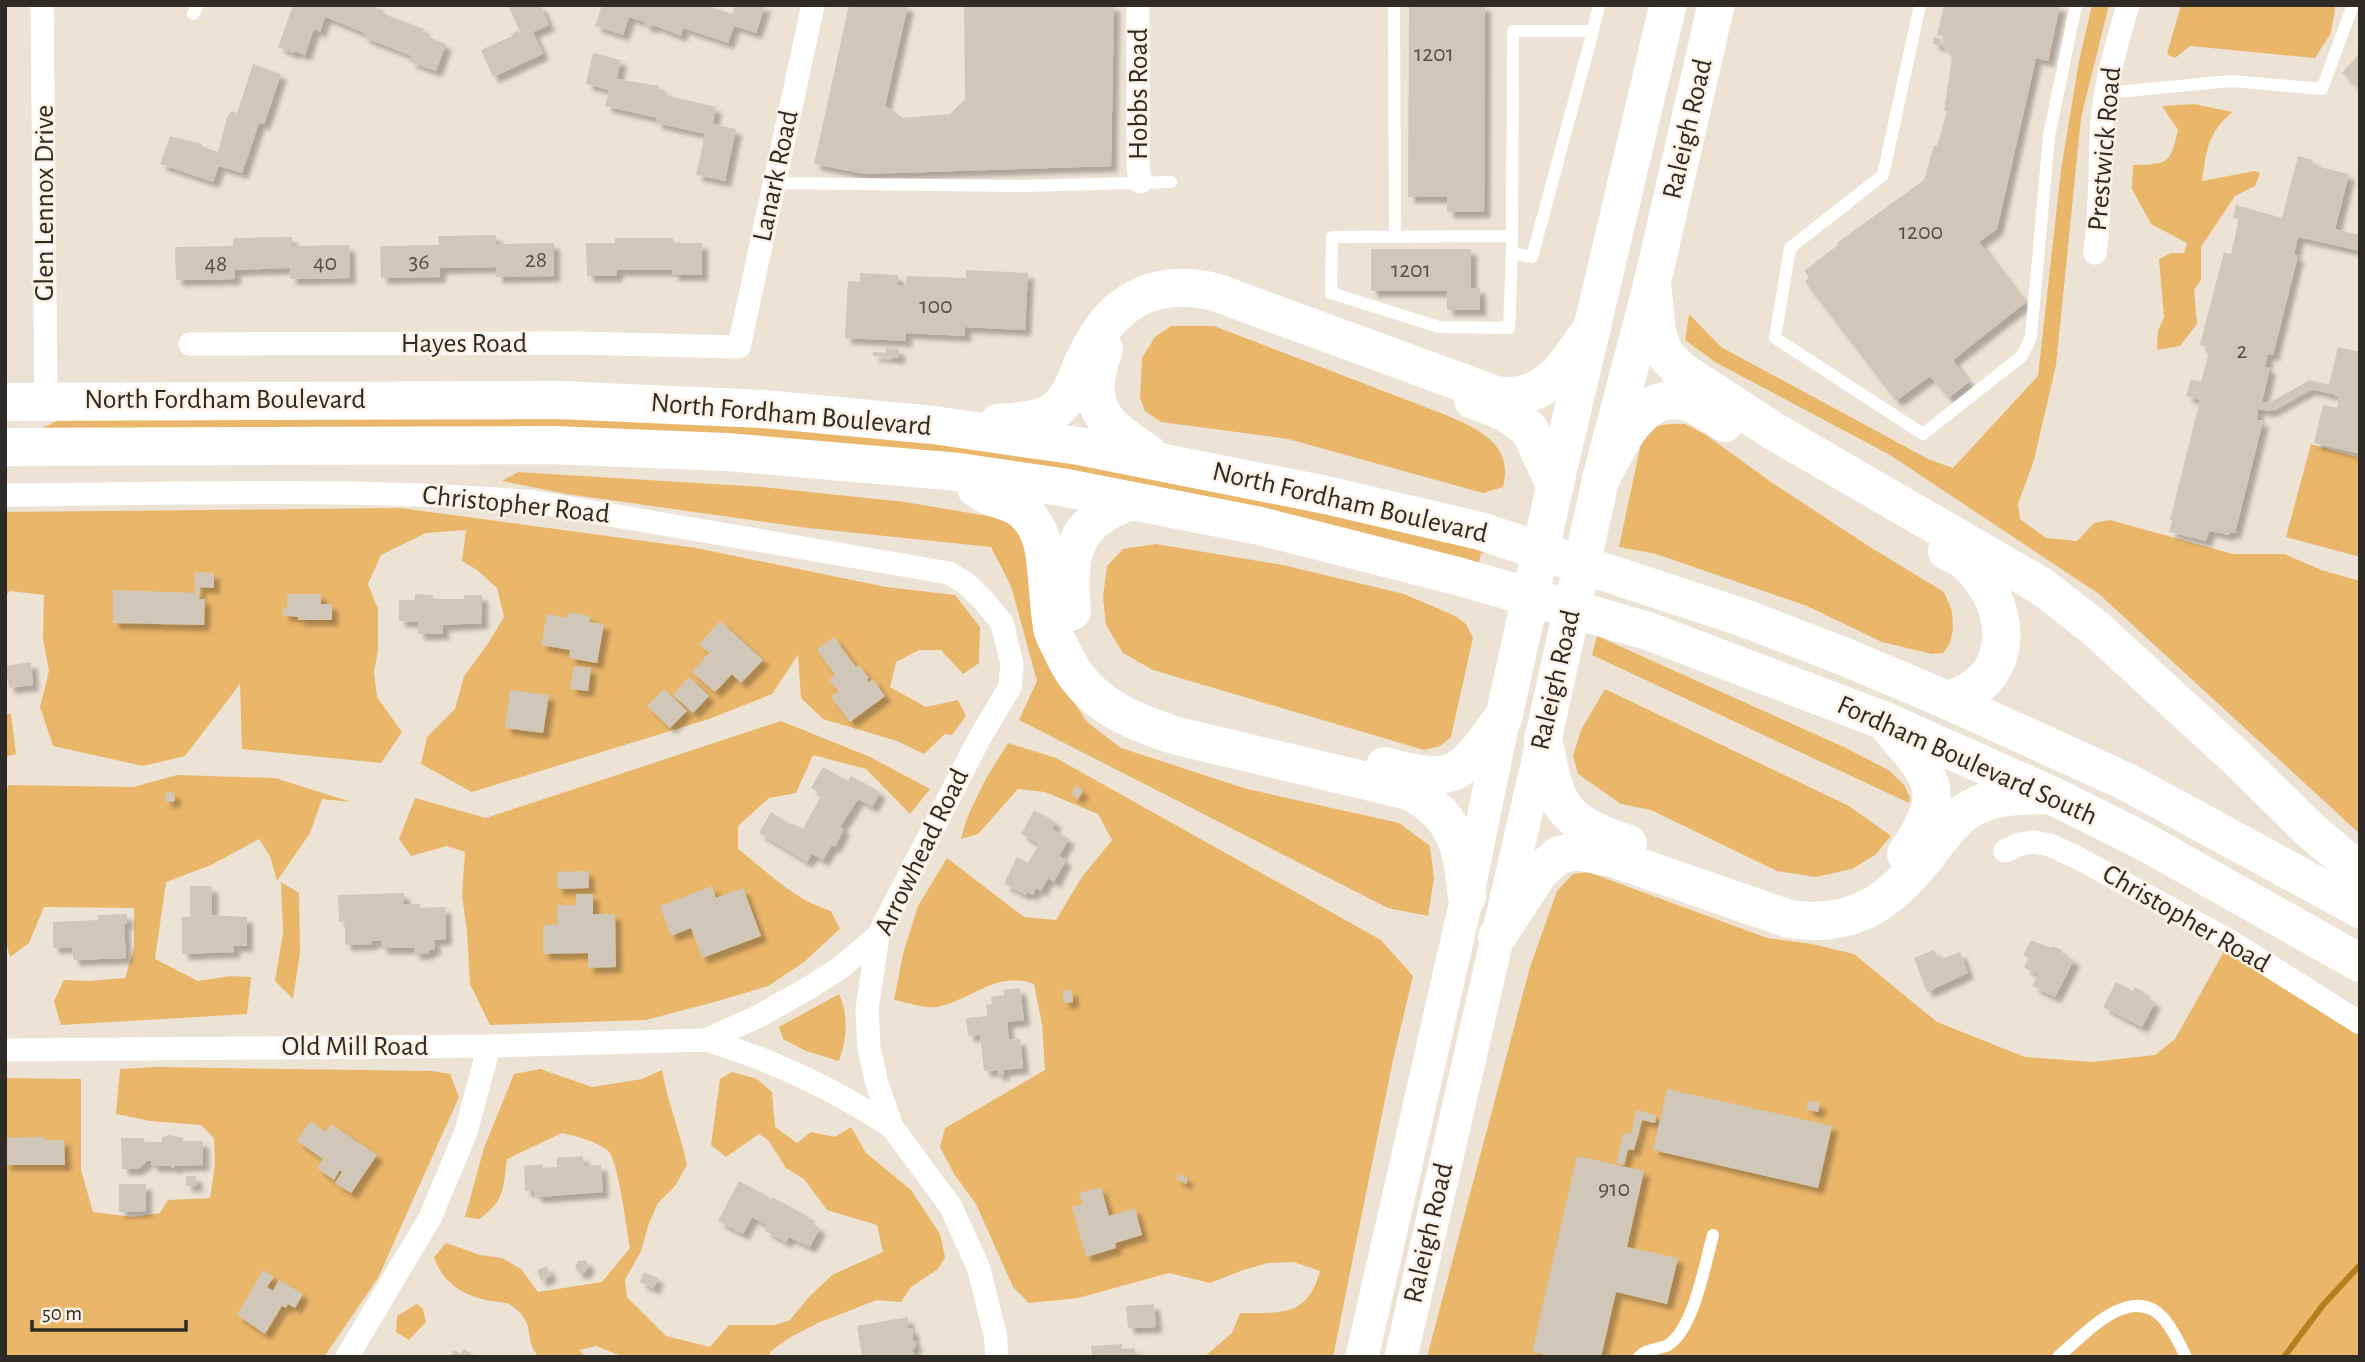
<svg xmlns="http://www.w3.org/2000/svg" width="2365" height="1362" font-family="'Alegreya Sans',sans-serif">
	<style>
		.green { fill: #e9b66a }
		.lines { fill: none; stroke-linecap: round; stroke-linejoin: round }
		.stream { stroke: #b57f1d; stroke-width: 6 }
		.building { fill: #d1c7b9; filter: url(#shadow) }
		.service { stroke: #fff; stroke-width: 12 }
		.minor { stroke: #fff; stroke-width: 23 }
		.secondary { stroke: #fff; stroke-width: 33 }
		.primary { stroke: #fff; stroke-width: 37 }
		.trunk { stroke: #fff; stroke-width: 38 }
		.labels { text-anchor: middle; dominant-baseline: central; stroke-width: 5; stroke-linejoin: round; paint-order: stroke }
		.number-label { font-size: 24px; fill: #57514a }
		.street-label { font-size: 28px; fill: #2e2a25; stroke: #fbf0e2 }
	</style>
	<defs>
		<filter id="shadow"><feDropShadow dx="6" dy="6" stdDeviation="2" flood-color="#0004"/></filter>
	</defs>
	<rect width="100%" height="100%" fill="#ede3d5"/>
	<!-- green -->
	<path class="green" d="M2092,5H2109L2081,118L2056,365L2034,460L2018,504L2020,519L2046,538L2077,541L2094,523L2110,520L2233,554H2284L2321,570L2360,581V834L2099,594L1890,455L1715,362L1685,340L1689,314L1721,347L1930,460L1953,468L2038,376L2061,170L2079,61Z
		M2181,5H2334L2335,9L2331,33L2315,58L2190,46L2175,58L2167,54Z
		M2194,104L2232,112C2207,135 2207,148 2202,181L2255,171L2260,173L2255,186L2235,196L2201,247V280L2194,290L2197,324L2180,346L2157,350L2158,331L2164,317L2159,259L2171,253H2184L2187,243L2151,224L2132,189L2133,165C2168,164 2170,165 2178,130L2162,106Z
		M1171,326H1214L1446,415C1478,429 1514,444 1503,487L1483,493L1288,439L1161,422L1145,411L1140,398L1142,358L1155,337Z
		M71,414H667L1125,465L1486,549L1485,553H1481L1478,566L1068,478L38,430Z
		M1670,424H1685L1706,435L1771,482L1870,547L1944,592L1952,611L1953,630L1950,643L1943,653L1932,654L1882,642L1807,606L1656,554L1619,547L1641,443L1657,426Z
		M2311,444L2360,458V557L2286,537Z
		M518,472L762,487L905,502L1005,519L1026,540L1034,636L1052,669L1087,722L1121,748L1247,789L1399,823L1430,846L1434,878L1428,916L1388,908L1019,720L1037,681L1011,586L991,547L808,528L567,494L502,481Z
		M400,508L696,548L886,587L955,595L980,627L979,663L963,674L941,650H919L896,662L890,687L926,707L958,700L966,716L952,735L945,734L924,754L897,741L823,719L801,698L798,655L772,694L709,719L472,792L421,764L427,737L455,709L464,676L487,645L504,617L497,588L477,570L462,561L466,530L426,533L381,555L368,584L378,609V651L374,672L377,697L402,732L381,763L242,749L240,684L185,756L143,766L53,746L40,707L49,671L43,639L44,595L10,591L5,596V512Z
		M1156,544L1283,565L1404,594L1455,616L1466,624L1473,638L1451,737L1440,746L1424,750L1153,670L1123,653L1106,625L1103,597L1107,566L1123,549Z
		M1597,636L1846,748L1890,771L1904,785L1910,797L1909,803L1592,655Z
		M1605,689L1849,806L1891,836L1875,855L1852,869L1816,877L1777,871L1651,810L1621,804L1578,774L1573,756L1581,730Z
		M5,714H11L16,754L5,757Z
		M781,721L870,757L930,789L910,814L866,769L813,755L796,793L769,798L738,826V849C768,872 794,900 831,911L840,929L804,962L768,986L718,1001L646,1020L490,1025L470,984L467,931L462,895L465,852L447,846L411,856L399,839L415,798L486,818Z
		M1008,743L1056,758L1381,940L1413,976L1393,1060L1333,1357H1204L1232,1333L1240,1313C1281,1313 1308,1317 1320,1271L1294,1262L1268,1263L1243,1270L1210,1283L1169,1273L1078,1298L1029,1303L1013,1287L976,1204L954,1174L940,1147L945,1128L1045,1070L1042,1024L1034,984C997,970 972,1000 937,1007C924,1009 907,1002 894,1000L903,954L918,906L947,858L1024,917L1056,920L1082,877L1112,840L1098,814L1045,792L1018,789L978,834L961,839L967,818L984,782Z
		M177,775L275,778L351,802L322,799L310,833L277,881L270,856L259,839L211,865L166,882L155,959L198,981L231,976L251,977L247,1014L61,1025L54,1001L64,980L89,981L125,978L134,948V908L44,907L29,943L10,957L5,938V803L8,785L133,787Z
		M1588,872L1767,938L1812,944L1854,954L1937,1022L2025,1057L2092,1062L2155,1055L2175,1039L2230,941L2360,1023V1357H1427L1530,967L1557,891L1573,874Z
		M281,882L299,893L300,953L293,999L275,981L283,933Z
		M839,994C849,1016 847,1039 839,1061L806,1051L783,1039L779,1027Z
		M156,1067L432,1071L450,1074L459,1097L378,1278L324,1357H5V1078L81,1079V1170L93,1212L133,1217L160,1213L168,1200L210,1198L215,1165L214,1138L201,1125L150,1121L116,1114L120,1069Z
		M540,1069L592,1087L642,1079L662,1070C668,1103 680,1132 687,1165L675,1186L658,1203L649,1223L641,1251L625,1280L627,1297L666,1336L710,1347L729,1325H775L790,1320L808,1298L832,1275L883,1252L877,1225L827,1210L804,1179L786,1168L768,1140L759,1134L726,1157L711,1145L720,1079L732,1072L757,1079L772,1092L775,1127L797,1143L811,1132L835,1137L851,1127L866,1153L911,1190L940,1234L945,1257L938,1269L911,1287L901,1302L877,1300L820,1322L789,1338L771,1351L768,1357H624L596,1346L579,1350L586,1357H539C523,1340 537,1323 512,1306C507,1302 498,1302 491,1301C464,1296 443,1284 434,1257L446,1243L480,1255L502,1258L521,1269L538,1292L602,1282L630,1248C627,1231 618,1159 608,1151C596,1141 578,1137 562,1133L507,1159C503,1189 505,1201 479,1219L465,1217L484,1148L514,1074Z
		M417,1304L423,1309L426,1322L409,1340L396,1332L397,1316Z"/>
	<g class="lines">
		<!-- stream -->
		<path class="stream" d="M2284,1357L2323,1305L2360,1265"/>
	</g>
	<!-- building -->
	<path class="building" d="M293,5H378L376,11L424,29L422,34L446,44L436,71L410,62L412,56L363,37L365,33L325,17L320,32L314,29L305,55L295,51L294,53L278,47Z
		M508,5H540L549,25L533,32L543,54L493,77L481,50L512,36L511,34L517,31L520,32Z
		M602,5H706L732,14L735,5H765L756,33L734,26L728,43L683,28L681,36L653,25L652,27L644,25L645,22L629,17L623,35L595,26Z
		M849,5H908L885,106L903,118L950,114L965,99L964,5H1114L1111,166L864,174L814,164Z
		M1409,5H1485L1484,212H1447V197H1408Z
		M1944,5H2060L2048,61L2036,58L1997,229L1979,242L2025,303L1953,360L1969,382L1948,398L1930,376L1896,401L1805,282L1809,277L1804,271L1838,245L1837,243L1924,180L1934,145L1937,146L1947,111H1944L1952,57L1943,46L1945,36L1937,35Z
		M1934,37L1941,39L1940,46L1933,44Z
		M593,53L621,60L617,79L659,86L658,89L665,90L664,95L716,107L713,124L736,129L725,181L696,175L705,134L656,123L657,118L605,106L609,90L586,84Z
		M2360,53V89L2342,73Z
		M253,64L281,74L264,124L259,123L242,173L219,166L213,182L160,164L170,136L202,144L201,146L218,152L227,118L231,111L237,113Z
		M2298,156L2313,160L2312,165L2349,174L2335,229L2360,235V251L2298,237L2294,254L2298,256L2273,355L2268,354L2265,367L2270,368L2262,402L2269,403L2310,380L2329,385L2338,347L2360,352V454L2314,443L2323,405L2337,408L2339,397L2332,394L2310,389L2270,411L2258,409L2257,420L2263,421L2235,533L2230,532L2229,535L2209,531L2206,541L2169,532L2172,521L2170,520L2200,400L2186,396L2191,379L2201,382L2210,348L2200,345L2224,252L2231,254L2239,219L2233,218L2236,205L2282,218Z
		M496,235V244L554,243V276L496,277V267L440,268V277L381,278L380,246L439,245L438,236Z
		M292,237V246L349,245L350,278L290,279V268L235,270V279L176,280L175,247L233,246V238Z
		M615,238H673L674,243H702V275H672L673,270H617V276H587L586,243H615Z
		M1371,249H1471V288H1480V310H1447V291H1371Z
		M966,270L1028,273L1025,330L965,327V336L906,333V341L845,338L848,281L860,282V273L898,275V285H906L907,276L966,278Z
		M886,348L899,349V358L873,356V352L886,353Z
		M195,572L214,573V588L200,587L199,599H205L204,625L113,623V590L195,593Z
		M287,594H321V604H332V620H298V617L283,615V608L287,607Z
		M415,594L433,595V599H464V595H482V623L443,625V634H418V622L399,621V600H415Z
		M569,612L590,616L589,622L604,624L597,663L569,658L570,650L541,645L547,614L568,618Z
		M720,621L763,660L741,683L732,674L715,692L692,672L709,653L699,644Z
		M834,637L856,667L859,665L869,678L867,679L869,682L873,679L885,696L850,722L831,697L838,691L829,680L835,675L817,650Z
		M31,662L33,685L9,688L5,666Z
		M574,666L591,668L588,691L570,689Z
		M689,677L709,696L693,713L673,695Z
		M664,689L687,711L670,728L647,706Z
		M510,690L549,695L543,733L505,728Z
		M823,767L848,781L851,776L880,792L872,807L858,799L840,827L844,829L835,847L832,845L823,860L812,854L807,862L759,833L771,812L791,825L792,823L803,829L822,794L811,788Z
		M1076,786L1083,790L1078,799L1071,794Z
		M174,792L175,801L166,802L165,793Z
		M1034,810L1056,822L1052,829L1069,839L1059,856L1066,860L1054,882L1048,878L1041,891L1036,888L1033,895L1027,892L1026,895L1004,884L1017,857L1028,863L1039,844L1021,834Z
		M588,871L589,888L557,889V872Z
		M190,886H212V915L247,917V946H234V952L182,954V917H190Z
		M712,886L716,898L743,888L761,936L702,958L691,928L671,936L660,906Z
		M404,893V904H420V908L445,907L446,939L434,940L435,949L429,950V953L414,954V948H381V941H372V944L345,945V921L339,922L338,895Z
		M576,894H593V914H615L616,967L588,968V953L543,954V925L557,924V905H576Z
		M127,914V924H124L126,958L73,960L72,947L53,948V922L98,920V915Z
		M2031,940L2051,948L2053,946L2062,950L2060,953L2074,960L2055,997L2032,986L2038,975L2024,967L2029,958L2023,955Z
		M1934,950L1939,960L1960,952L1968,973L1927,992L1914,958Z
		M2116,982L2133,991L2135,987L2144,992L2143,996L2155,1002L2142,1027L2103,1007Z
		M1020,988L1024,1020L1007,1022L1009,1040L1020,1039L1023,1068L1003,1070L1004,1074L997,1075V1070L984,1071L980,1035L968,1036L966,1018L987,1016L986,1005L992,1004L991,997L1004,995L1003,990Z
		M1072,990L1073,1002L1064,1003L1062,991Z
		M1667,1089L1832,1126L1818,1188L1653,1150Z
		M1808,1100L1820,1103L1818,1112L1806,1109Z
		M1636,1110L1656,1115L1655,1123L1642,1120L1634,1150L1628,1149L1624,1165L1616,1163L1624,1132L1631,1134Z
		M310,1121L326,1132L331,1124L377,1155L351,1193L335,1183L342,1172L340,1170L334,1180L317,1168L323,1159L297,1141Z
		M169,1135L183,1138V1141H203V1165L175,1166V1168H171V1166H152L151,1161H147L138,1169H122L121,1138H144V1142H162V1137Z
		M45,1137V1140H64L65,1165H5V1138Z
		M583,1156L584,1166L601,1165L603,1192L540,1197L535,1196L534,1190L525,1191L524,1166L543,1164V1168L557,1167V1158Z
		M1577,1156L1644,1171L1627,1247L1678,1258L1667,1304L1616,1292L1601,1357H1553L1532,1352Z
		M1178,1174L1188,1178L1186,1184L1176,1179Z
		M186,1176H196L197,1186H186Z
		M739,1181L769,1197L768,1199L771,1201L772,1197L809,1217L807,1221L820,1228L810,1247L789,1237L786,1242L765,1231L768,1226L752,1217L743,1234L718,1221Z
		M119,1184H146V1211L119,1212Z
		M1101,1187L1109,1216L1135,1208L1142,1235L1115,1243L1116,1248L1086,1257L1072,1207L1083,1204L1079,1193Z
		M586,1260L589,1266L585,1272L578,1273L575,1267L578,1261Z
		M547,1266L551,1276L541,1281L537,1270Z
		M263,1270L274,1277L267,1287L273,1291L279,1280L303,1294L295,1308L288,1304L286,1308L282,1306L265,1334L237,1315Z
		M644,1272L658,1278L654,1289L640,1282Z
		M1154,1304L1156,1327L1128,1328L1126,1306Z
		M908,1317V1328L913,1329V1340H915L916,1347L912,1350L915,1357H862L857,1326Z
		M1122,1344V1349L1135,1348L1136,1357H1092L1091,1346Z
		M464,1349L477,1357H450L454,1350L461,1354Z"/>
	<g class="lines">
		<!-- service -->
		<path class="service" d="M1394,5L1395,236
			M1920,5L1883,175L1790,248L1775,338L1923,434L2022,356L2031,337L2049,136L2076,5
			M193,14L198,5
			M1593,31H1513L1512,253L1532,257L1593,31L1599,5
			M2106,93L2231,81L2322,89L2353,5
			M774,183L1022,186L1171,182
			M1512,253L1509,328L1439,327L1331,293L1332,237L1512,236
			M1639,1357C1647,1348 1659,1350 1668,1345C1694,1329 1705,1263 1713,1235
			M2058,1357C2084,1335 2131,1281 2164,1319C2173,1330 2180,1344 2186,1357"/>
		<!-- minor -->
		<path class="minor" d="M42,5L46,401
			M1138,5V165L1140,182
			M2095,253C2101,209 2099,166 2102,122C2105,82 2117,44 2128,5
			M190,344L574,343L739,347L813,5
			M5,495C182,494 359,487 535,502L949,573L967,584L984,601L1002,623L1012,664L1010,687L979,739L878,936L867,1009L869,1048L877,1084L892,1127L951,1207L979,1269L995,1334L997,1357
			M2005,851L2020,844L2034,842L2050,845L2078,858L2230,941L2360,1023
			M706,1040C773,1060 834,1089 892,1127
			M5,1050L489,1046L706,1040L759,1016L807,989L840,968L878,936
			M347,1357L430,1218L466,1132L489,1046"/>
		<!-- secondary -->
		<path class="secondary" d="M1362,1357L1467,897L1504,717
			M1401,1357L1543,739"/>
		<!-- primary -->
		<path class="primary" d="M1504,716L1555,485L1668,5
			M1543,739L1601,478L1652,284L1716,5"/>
		<!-- trunk -->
		<path class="trunk" d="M1652,284L1657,333L1664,353L1680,370L1775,432L2041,586L2094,627L2240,761L2309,829L2360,872
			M1104,349C1083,406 1102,424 1148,453
			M1473,400L1505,412L1529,429L1555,485
			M5,402L558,400L763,409L933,425L1079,446L1326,495L1480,531L1744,618L1843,656L1947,700L2127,782L2360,909
			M998,423C1014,422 1037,421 1051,413C1071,401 1076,378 1085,359C1111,302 1153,277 1215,292L1496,395C1547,403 1566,364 1592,328
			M5,447L551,445L727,452L959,472L1061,487L1260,526L1461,577L1648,631L1885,721L2051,795L2145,842L2360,963
			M1601,478C1621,443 1642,385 1692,404C1703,408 1715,417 1725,423
			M976,488C992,502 1015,498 1030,518C1044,535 1045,557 1047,578C1049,595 1049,615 1053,631C1055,639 1061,648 1064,655C1086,703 1130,721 1177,736L1409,791C1457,815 1462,848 1467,897
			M1072,611C1066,555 1073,520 1132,501
			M1947,700C2018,682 2014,604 1966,562C1961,557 1953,554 1947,551
			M1890,728C1935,780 1948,792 1906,854
			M1543,739C1557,808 1559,820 1628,844
			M1385,766C1458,786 1462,774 1504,716
			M1497,937L1540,871L1559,855L1577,851L1613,858L1789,919C1856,929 1893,900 1931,850C1943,835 1954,817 1972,808C1995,795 2020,796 2046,795"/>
	</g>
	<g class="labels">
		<!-- number labels -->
		<g class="number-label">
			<text x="1434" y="54">1201</text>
			<text x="1921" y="232">1200</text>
			<text x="536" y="260">28</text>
			<text x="419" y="262">36</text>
			<text x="325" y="263">40</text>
			<text x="216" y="264">48</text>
			<text x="1411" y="270">1201</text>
			<text x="936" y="306">100</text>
			<text x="2242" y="351">2</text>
			<text x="1614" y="1189">910</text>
		</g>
		<!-- street labels -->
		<g class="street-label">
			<text transform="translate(1139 94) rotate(-90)">Hobbs Road</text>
			<text transform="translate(1688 129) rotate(-77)">Raleigh Road</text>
			<text transform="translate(2105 149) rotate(-85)">Prestwick Road</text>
			<text transform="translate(776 176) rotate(-78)">Lanark Road</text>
			<text transform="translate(45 203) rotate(-90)">Glen Lennox Drive</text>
			<text x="464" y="344">Hayes Road</text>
			<text x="225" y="400">North Fordham Boulevard</text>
			<text transform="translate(791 415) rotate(5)">North Fordham Boulevard</text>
			<text transform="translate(1350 503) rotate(13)">North Fordham Boulevard</text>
			<text transform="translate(516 505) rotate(6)">Christopher Road</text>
			<text transform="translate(1556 680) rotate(-77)">Raleigh Road</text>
			<text transform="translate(1967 761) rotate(24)">Fordham Boulevard South</text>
			<text transform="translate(922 852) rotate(-64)">Arrowhead Road</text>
			<text transform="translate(2186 919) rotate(30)">Christopher Road</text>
			<text x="355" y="1047">Old Mill Road</text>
			<text transform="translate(1429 1233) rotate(-77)">Raleigh Road</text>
		</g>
	</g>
	<!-- border -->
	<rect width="2365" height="1362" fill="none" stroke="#2e2a25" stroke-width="14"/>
	<!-- scale -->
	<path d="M32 1320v10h154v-10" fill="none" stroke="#2e2a25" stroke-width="3.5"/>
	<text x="42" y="1320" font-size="21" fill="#2e2a25" stroke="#fbf0e2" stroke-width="5" paint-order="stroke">50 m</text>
</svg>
